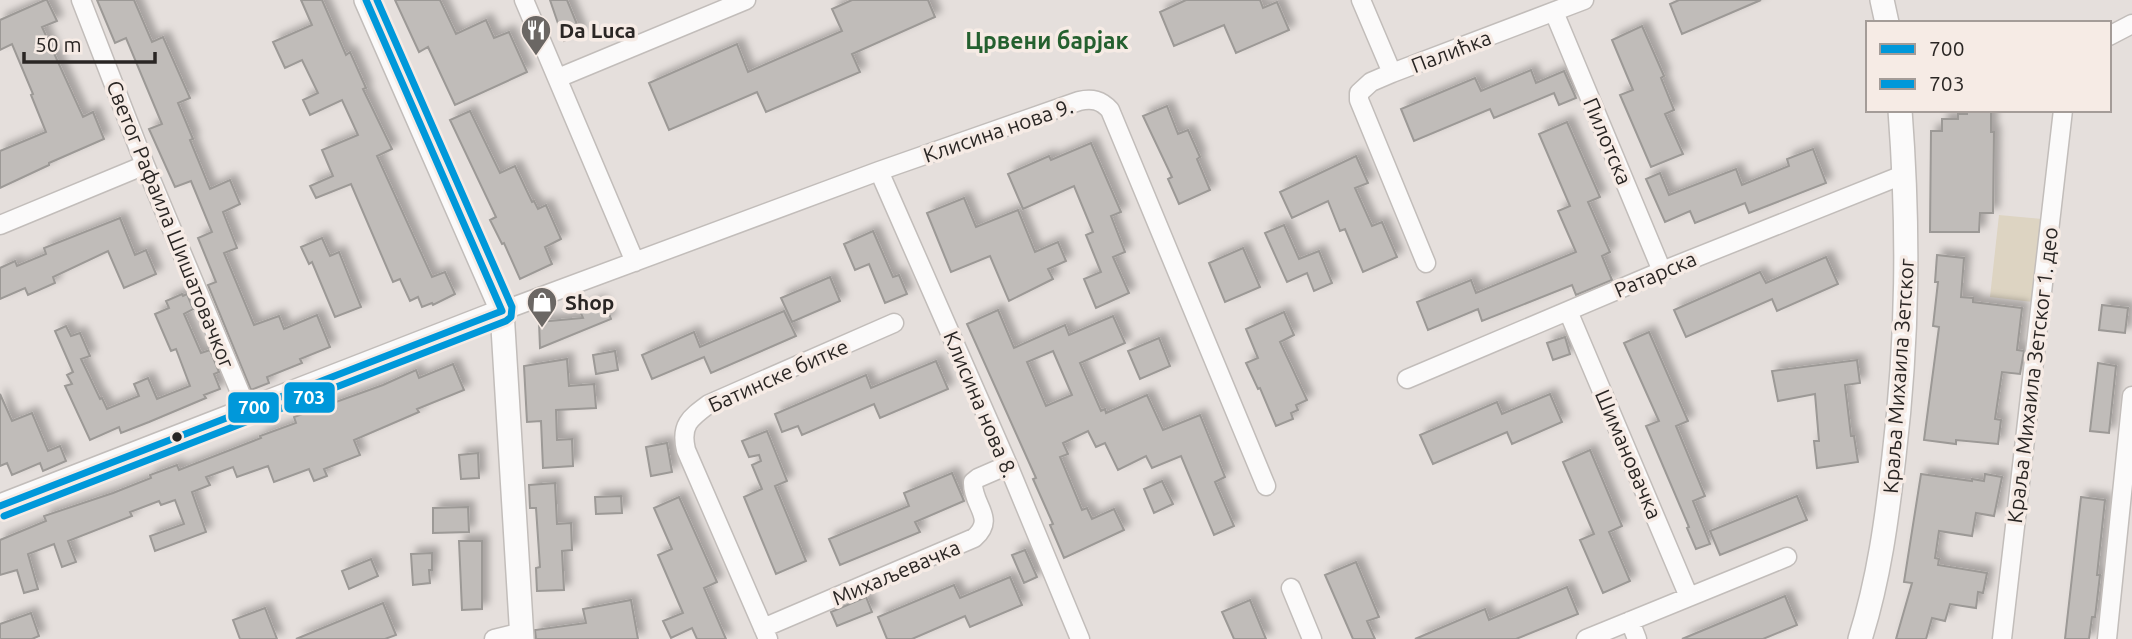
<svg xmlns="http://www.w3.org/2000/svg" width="2132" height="639" font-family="Ubuntu,sans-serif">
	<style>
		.park { fill: #ddd4c2 }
		.building { fill: #c0bcb9; stroke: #9c9996; stroke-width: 2; fill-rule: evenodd; filter: url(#shadow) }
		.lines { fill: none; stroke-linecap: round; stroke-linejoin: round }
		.minor-casing { stroke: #c2bdba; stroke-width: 21 }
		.tertiary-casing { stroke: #c2bdba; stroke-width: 26 }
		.minor { stroke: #fbfafa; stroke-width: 18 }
		.tertiary { stroke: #fbfafa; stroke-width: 23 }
		.bus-1-casing { stroke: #f6ebe5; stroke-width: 12 }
		.bus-2-casing { stroke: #f6ebe5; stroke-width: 12 }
		.bus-1 { stroke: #0098da; stroke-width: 7 }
		.bus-2 { stroke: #0098da; stroke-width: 7 }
		.bus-dot { fill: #2a2624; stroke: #f6ebe5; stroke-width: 2.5 }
		.labels { text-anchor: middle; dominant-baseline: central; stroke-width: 7; stroke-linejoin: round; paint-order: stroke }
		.poi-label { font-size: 21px; font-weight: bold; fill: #2a2624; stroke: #f6ebe5; text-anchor: start }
		.street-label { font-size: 21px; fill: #2a2624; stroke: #f6ebe5 }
		.neighbourhood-label { font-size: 23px; font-weight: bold; fill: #24602f; stroke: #f6ebe5 }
		.line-badge { stroke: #f6ebe5; stroke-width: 2.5 }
		.badge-label { font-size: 19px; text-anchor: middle; font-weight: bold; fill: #fff }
	</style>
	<defs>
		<filter id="shadow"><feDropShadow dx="6" dy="-6" stdDeviation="3.5" flood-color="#0004"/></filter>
	</defs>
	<rect width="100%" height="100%" fill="#e5dfdc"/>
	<!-- park -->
	<path class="park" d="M1999,215L2042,219L2033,302L1990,297Z"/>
	<!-- building -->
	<path class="building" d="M45,0H47L57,21L42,27L83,117L93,112L104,139L49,163V165L0,188V151L46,132L31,95L33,94L12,44L0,50V20Z
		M97,0H134L152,42L163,37L190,98L178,103L193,139L190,140L210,189L230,180L240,204L223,212L237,248L224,253L254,325L279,316L284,329L317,315L330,347L300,359L302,363L267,377L269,383L251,390L208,285L216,282L198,238L212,232L191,181L175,187L149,129L162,124L126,38L115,43Z
		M301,0H322L346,55L350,52L366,88L363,89L392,149L377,156L432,277L445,272L455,294L433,305L432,303L422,307L418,297L410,301L400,279L393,282L351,184L316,198L310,186L333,176L322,150L358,135L342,100L310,115L303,100L318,93L302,60L285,68L273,42L312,25Z
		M395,0H440L456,34L486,20L494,38L509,32L527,72L455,105L428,47L419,52Z
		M550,0H567L581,34L564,41Z
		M852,0H928L935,17L852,54L860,72L766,112L757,92L669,130L649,83L737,44L748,72L842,31L832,9Z
		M1186,0H1260L1263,8L1277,2L1289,30L1236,53L1224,25L1174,46L1160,12Z
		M1679,0H1761L1682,34L1670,4Z
		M1642,26L1664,76L1661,78L1674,110L1665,114L1683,154L1651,167L1620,95L1633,90L1612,40Z
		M1531,70L1536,83L1564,71L1576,98L1559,105L1554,93L1494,118L1490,109L1414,141L1401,109L1475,78L1481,91Z
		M1167,106L1178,134L1188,130L1200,157L1197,159L1210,190L1179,204L1168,179L1172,177L1143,116Z
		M1967,110H1991V132H1994L1993,213H1980L1979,232H1930L1931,131H1942V119H1958V114H1967Z
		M470,111L500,173L515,166L532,202L534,201L538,209L546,205L561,239L545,247L552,264L520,279L504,243L502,244L490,220L496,217L450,120Z
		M1567,122L1600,197L1588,202L1610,252L1602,256L1612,280L1576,295L1572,285L1482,321L1478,309L1428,330L1417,302L1471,280L1476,293L1576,252L1558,211L1570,206L1539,134Z
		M1091,143L1121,212L1111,216L1125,252L1113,257L1129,293L1096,308L1084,279L1101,272L1086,235L1093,232L1074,186L1023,209L1008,174L1049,156L1051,160Z
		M1813,149L1826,183L1749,213L1745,203L1695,223L1690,211L1665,222L1646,179L1660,173L1669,195L1736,169L1742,185L1789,166L1787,159Z
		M1356,156L1368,183L1355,188L1372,226L1382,222L1397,257L1363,272L1345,229L1340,231L1328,201L1292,218L1280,192Z
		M964,198L976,227L1018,210L1035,252L1058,242L1066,261L1048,269L1053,279L1009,301L990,256L951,272L927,213Z
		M120,218L135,255L146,250L156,274L124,288L108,251L53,277L55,283L28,295L25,288L0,299V268L15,261L17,266L46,254L44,248Z
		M1284,225L1299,259L1319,251L1332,283L1314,291L1307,273L1287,282L1265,233Z
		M873,231L893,277L899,275L907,294L885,303L869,264L855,270L844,244Z
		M322,238L330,256L339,252L361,307L335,317L312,262L309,264L301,247Z
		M1243,248L1260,287L1225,302L1209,263Z
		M1937,255L1964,258L1961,297L1973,298V302L2022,308L2017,350L2024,351L2020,374L2002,372L1995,419L2001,420L1998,444L1956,440V444L1924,440L1939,327L1933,326L1938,282H1935Z
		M1826,257L1838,284L1777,311L1772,299L1686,337L1674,310L1760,272L1766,283Z
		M830,277L840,301L792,322L781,298Z
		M182,294L183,296L187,294L193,309L184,314L201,353L210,350L219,372L214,374L220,389L204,395L206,398L149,422L121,433L119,427L90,440L65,386L72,384L67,375L73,372L55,331L66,326L71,336L80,333L90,356L81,359L100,399L102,398L107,409L139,396L134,384L148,378L157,399L190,386L176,349L171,351L155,314L169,308L166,301Z
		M600,301L606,316H610L611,319L540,348L539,322L583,318L579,309Z
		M2102,305L2128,308L2125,333L2099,330Z
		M998,310L1014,348L1065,325L1069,335L1113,316L1125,343L1080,363L1101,411L1105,409L1106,413L1147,395L1163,430L1200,415L1225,477L1215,482L1234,526L1214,535L1181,456L1152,468L1146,456L1118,470L1105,443L1096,447L1088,431L1063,443L1068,454L1060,457L1082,510L1087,508L1092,519L1114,509L1124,530L1064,558L1050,525L1053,524L1033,479L1036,478L967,324ZM1053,351L1072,395L1046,406L1027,362Z
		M784,311L796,336L711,373L704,357L652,379L642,355L694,332L700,347Z
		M1284,312L1294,335L1280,342L1307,400L1296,405L1298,410L1291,413L1293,419L1276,426L1260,388L1258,389L1246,363L1258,358L1246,329Z
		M1649,332L1688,421L1676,426L1705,496L1693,501L1710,544L1696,549L1687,528L1689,527L1646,426L1659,421L1624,343Z
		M1565,337L1570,354L1553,360L1547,343Z
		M1159,338L1170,366L1140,379L1128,351Z
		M615,351L618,370L596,374L593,355Z
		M567,359L569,386L594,384L596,408L556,410L557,440L572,439L573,466L543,468L541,421L527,422L524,366Z
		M1857,360L1860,383L1845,385L1851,436H1854L1858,462L1817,468L1814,441H1819L1815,394L1778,401L1772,371Z
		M936,361L948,389L880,418L874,404L802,435L798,426L782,432L775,414L866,375L871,388Z
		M2098,363L2116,366L2109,433L2090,431Z
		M453,364L464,390L417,409L419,412L354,440L360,455L324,469L327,476L314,481L309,469L274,482L268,466L237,477L233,467L206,477L210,485L192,492L206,532L155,551L150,536L184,524L175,500L161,505L159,501L130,512L132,516L68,541L76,562L62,567L54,544L28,554L38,589L24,593L17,570L0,575V540L46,521L44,516L113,493L151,478L150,475L177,465L179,470L261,438L260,436L296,423L294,417L383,385L416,370L419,378Z
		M0,394L12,421L32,413L48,451L60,446L66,461L43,471L40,463L12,475L7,463L0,466Z
		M1550,394L1562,422L1512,444L1507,432L1433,464L1420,435L1497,402L1502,414Z
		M767,431L787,481L775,486L806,561L776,574L744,497L762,489L752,465L761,461L759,455L749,457L742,441Z
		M667,443L672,472L651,476L646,447Z
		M1590,450L1622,526L1609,532L1630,581L1603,593L1580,540L1594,534L1563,462Z
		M478,453L479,478L461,479L459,455Z
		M952,473L964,501L915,522L920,532L840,565L829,539L909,506L904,493Z
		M1921,474L1972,481V479L1984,481L1985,474L2002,477L1994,516L1976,513L1972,536L1939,531L1935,558L1939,559L1938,565L1987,573L1983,593L1978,592L1976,608L1950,604L1945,621L1932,618L1926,639H1896L1912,583L1904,582Z
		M1162,481L1173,504L1154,513L1144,489Z
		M555,483L557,524L571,523L572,550L562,551L564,590L537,591L536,568L540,567L536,508H530L529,485Z
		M621,496L622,513L596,514L595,497Z
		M1797,496L1807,520L1720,555L1710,531Z
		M679,497L717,582L704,588L726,639H697L692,628L671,638L663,621L683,613L658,555L672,549L654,508Z
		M2081,497L2105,500L2097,575H2100L2095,617H2092L2089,639H2065Z
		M468,507L469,532L433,533V508Z
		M459,541H482V609L462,610Z
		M1025,550L1037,577L1024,583L1012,555Z
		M432,553V570H429L430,583L413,585L411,554Z
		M371,559L378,576L349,589L342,571Z
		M1356,562L1379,617L1367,621L1375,639H1353L1325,575Z
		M1010,577L1022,605L970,627L965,616L912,639H887L878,617L954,585L960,598Z
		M1567,587L1578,614L1516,639H1415L1485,609L1489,620Z
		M1785,596L1797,625L1763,639H1682Z
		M866,597L872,612L837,626L831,612Z
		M631,600L638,639H536L535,630L586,623L583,609Z
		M1250,600L1259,622L1266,639H1234L1222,612Z
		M383,603L396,635L385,639H296Z
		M265,608L277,639H240L233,620Z
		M31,613L39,636L32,639H0V624Z"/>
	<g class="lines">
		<!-- minor casing -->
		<g class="minor-casing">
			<path id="minor" d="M81,0L145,165L247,409
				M524,0L635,262
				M1361,0L1392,73L1584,0
				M1554,12L1662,271
				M2109,36L2132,24
				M1392,73L1371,82L1359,93V100L1426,263
				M558,78L746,0
				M879,171L1008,465L1080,639
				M0,225L145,165
				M502,311L879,171L1079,101C1092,98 1101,100 1110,110L1266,486
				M1568,311L1689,597L1586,639
				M1407,379L1662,271L1905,174
				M1291,588L1312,639
				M1689,597L1787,557
				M1630,621L1637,639
				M763,628L974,538C997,518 972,506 973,482L978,478L1008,465
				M494,639L522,632
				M768,639L686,450C680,425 690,418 709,404L894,323
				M2002,639L2063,110
				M2107,639L2132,396"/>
		</g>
		<!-- tertiary casing -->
		<g class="tertiary-casing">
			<path id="tertiary" d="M366,0L502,311L522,639
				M1882,0L1887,23
				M0,506L502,311
				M1860,639C1879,579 1887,518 1894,456C1908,338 1909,229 1900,110"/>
		</g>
		<!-- minor -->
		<use href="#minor" class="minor"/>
		<!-- tertiary -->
		<use href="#tertiary" class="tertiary"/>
		<!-- bus-1 casing -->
		<g class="bus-1-casing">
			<path id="bus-1" d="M0,506L502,311L366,0"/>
		</g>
		<!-- bus-2 casing -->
		<g class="bus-2-casing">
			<path id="bus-2" d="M4,516L506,321L511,317L512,307L377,0"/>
		</g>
		<!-- bus-1 -->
		<use href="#bus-1" class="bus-1"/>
		<!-- bus-2 -->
		<use href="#bus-2" class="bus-2"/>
	</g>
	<!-- icons -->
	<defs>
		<g id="restaurant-pin" transform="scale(1.575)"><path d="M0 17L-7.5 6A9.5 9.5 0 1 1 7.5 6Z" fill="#6b6764" stroke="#f6ebe5"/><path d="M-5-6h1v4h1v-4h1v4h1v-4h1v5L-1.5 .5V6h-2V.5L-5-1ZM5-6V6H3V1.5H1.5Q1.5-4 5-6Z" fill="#fff"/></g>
		<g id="shop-pin" transform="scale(1.575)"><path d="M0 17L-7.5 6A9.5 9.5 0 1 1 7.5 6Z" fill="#6b6764" stroke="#f6ebe5"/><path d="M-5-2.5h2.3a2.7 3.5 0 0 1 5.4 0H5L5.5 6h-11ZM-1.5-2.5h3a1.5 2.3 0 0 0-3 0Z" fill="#fff"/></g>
	</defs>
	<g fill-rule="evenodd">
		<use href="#restaurant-pin" x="536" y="30"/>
		<use href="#shop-pin" x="542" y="302"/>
	</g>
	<!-- markers -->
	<circle class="bus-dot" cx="177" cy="437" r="6"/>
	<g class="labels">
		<!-- poi labels -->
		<g class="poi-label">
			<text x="559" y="30">Da Luca</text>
			<text x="565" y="302">Shop</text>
		</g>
		<!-- street labels -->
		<g class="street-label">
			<text transform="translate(1451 51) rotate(-21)">Палићка</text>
			<text transform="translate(998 130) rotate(-19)">Клисина нова 9.</text>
			<text transform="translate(1608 141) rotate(67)">Пилотска</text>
			<text transform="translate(171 224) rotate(68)">Светог Рафаила Шишатовачког</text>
			<text transform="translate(1655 274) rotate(-23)">Ратарска</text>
			<text transform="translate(778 375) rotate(-24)">Батинске битке</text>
			<text transform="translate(2032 375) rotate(-83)">Краља Михаила Зетског 1. део</text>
			<text transform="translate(1898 376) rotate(-86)">Краља Михаила Зетског</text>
			<text transform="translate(981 404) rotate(67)">Клисина нова 8.</text>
			<text transform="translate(1629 454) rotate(67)">Шимановачка</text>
			<text transform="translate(896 572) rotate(-23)">Михаљевачка</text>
		</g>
		<!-- neighbourhood labels -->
		<g class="neighbourhood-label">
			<text x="1047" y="40">Црвени барјак</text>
		</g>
	</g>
	<g class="line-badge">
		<rect x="283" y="381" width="53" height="33" rx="7" fill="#0098da"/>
		<rect x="227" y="391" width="53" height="33" rx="7" fill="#0098da"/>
	</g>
	<g class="badge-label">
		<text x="309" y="404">703</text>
		<text x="254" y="414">700</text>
	</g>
	<!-- legend -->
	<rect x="1866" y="21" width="245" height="91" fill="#f6ebe5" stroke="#a49c98" stroke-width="2"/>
	<rect x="1880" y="44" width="35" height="10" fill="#0098da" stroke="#a49c98" stroke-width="2"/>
	<text x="1929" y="56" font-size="21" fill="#2a2624">700</text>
	<rect x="1880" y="79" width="35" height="10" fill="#0098da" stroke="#a49c98" stroke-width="2"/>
	<text x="1929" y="91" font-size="21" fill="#2a2624">703</text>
	<!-- scale -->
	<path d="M24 52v10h131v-10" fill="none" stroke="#2a2624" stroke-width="3.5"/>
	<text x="35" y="52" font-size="21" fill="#2a2624" stroke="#f6ebe5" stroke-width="5" paint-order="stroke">50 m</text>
</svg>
